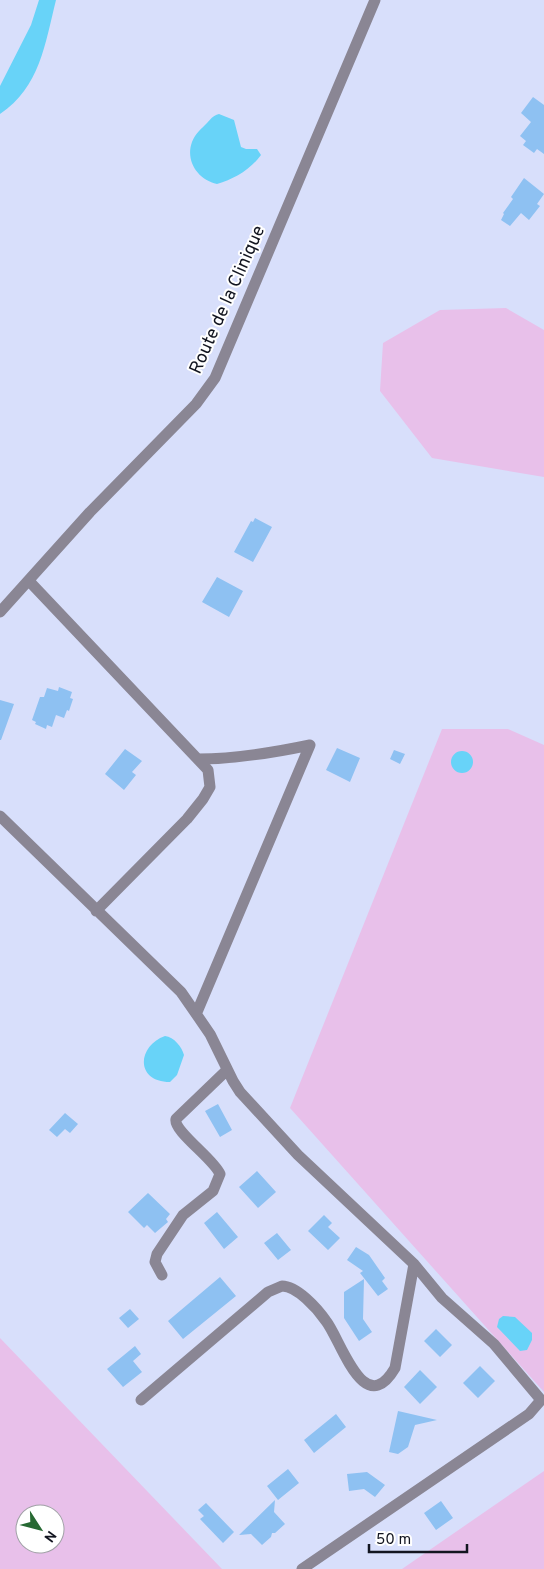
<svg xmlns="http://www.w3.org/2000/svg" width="544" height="1569" font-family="Overpass,sans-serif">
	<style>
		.green { fill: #e8c0ea; fill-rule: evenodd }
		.water { fill: #68d3f8 }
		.building { fill: #8ec1f2 }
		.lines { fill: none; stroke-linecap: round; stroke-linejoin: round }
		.street { stroke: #8a8694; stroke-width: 11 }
		.labels { text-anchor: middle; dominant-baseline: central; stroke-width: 4; stroke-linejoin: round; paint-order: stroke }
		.street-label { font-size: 18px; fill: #121520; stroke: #fff }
	</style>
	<rect width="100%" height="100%" fill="#d8dffb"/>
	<!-- green -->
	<path class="green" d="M506,308L544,330V477L432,458L380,391L383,343L440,310Z
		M442,729H508L544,745V1392L290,1108Z
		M0,1338L222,1569H0ZM25,1514H55V1544H25Z
		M544,1471V1569H402Z"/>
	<!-- water -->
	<path class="water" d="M39,0H56C45,44 40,87 0,114V86L31,25Z
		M219,114L234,120L241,147L246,149H257L261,155C250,170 234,179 217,184C198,180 185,161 192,142C195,134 201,129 207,123C211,119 212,116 219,114Z
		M451 762a11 11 0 1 1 22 0a11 11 0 1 1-22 0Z
		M165,1036C174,1037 182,1047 184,1055L177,1075L170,1082C135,1082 137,1046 165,1036Z
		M503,1316L515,1317L532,1333V1340L527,1350L520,1351L497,1327L499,1319Z"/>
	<!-- building -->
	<path class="building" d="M533,97L544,105V154L537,149L534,153L523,145L526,141L520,136L531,122L521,113Z
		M524,178L544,194L537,204L540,206L529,220L521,213L510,226L501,220L504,214L503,213L513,199L511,197Z
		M255,518L272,527L253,562L234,552L251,521L253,522Z
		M217,577L243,591L229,617L202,602Z
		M59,687L72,692L70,698L73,699L69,711L67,710L64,718L56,715L52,727L47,725L46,729L35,724L36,722L32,720L40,697H44L47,688L58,691Z
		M0,700L14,704L1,740H0Z
		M337,748L360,758L350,782L326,770Z
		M125,749L142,761L132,772L136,775L124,790L105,774Z
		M394,750L405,754L400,764L390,759Z
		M218,1104L232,1130L220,1137L205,1111Z
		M65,1113L78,1124L70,1133L65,1129L57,1137L49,1130Z
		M257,1171L276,1192L258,1208L239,1187Z
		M148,1193L170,1214L166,1219L168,1222L155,1233L147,1225L144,1228L128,1212Z
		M217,1212L238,1237L224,1249L204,1223Z
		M324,1215L332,1223L328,1227L340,1238L328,1250L308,1231Z
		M277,1233L291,1250L278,1260L264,1243Z
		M356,1247L369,1255L385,1278L382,1281L388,1289L378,1296L360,1273L363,1271L347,1260Z
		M220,1277L236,1296L183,1339L168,1321Z
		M364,1279L363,1319L372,1332L359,1341L344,1318V1292Z
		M130,1309L139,1319L128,1328L119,1318Z
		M436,1329L452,1345L440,1357L424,1341Z
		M135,1346L141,1354L133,1361L142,1372L123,1387L107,1369Z
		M480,1366L495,1381L478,1398L463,1383Z
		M420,1370L437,1387L420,1404L404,1387Z
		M398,1411L437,1420L415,1425L408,1447L398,1454L389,1452Z
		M336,1414L346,1427L314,1453L304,1440Z
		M288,1469L299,1483L278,1500L267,1486Z
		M367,1472L385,1485L375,1497L364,1489L349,1491L347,1474Z
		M275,1500L274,1512L285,1524L275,1533H272L271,1537L262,1545L251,1534L239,1535Z
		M441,1501L453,1518L436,1530L424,1513Z
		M206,1503L234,1532L223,1543L200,1519L204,1516L198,1510Z"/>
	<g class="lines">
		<!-- street -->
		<path class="street" d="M29,581L208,770L210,787L203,799L187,819L96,911
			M0,612L90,512L196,404L215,378L375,0
			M198,759C236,759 272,753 310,745
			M0,816L181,992L210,1034L233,1081L240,1092L298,1155L414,1264L442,1298L494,1344L541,1400L529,1414L302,1569
			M197,1012L310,745
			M162,1275L155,1262L157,1254L183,1215L213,1191L220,1174C214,1159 173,1131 176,1119L227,1070
			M141,1400L268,1292L282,1286C297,1286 317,1308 326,1321C341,1340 364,1421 395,1368L414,1264"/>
	</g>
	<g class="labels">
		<!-- street labels -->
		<g class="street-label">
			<text transform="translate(228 300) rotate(-66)">Route de la Clinique</text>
		</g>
	</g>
	<!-- north arrow -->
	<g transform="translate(40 1529) rotate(126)"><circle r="24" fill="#ffffff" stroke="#a0a1a6"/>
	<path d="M0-4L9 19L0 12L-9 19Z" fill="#276933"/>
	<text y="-8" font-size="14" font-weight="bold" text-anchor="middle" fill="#121520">N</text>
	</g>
	<!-- scale -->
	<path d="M369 1544v8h98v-8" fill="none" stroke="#121520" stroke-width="2.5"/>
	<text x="376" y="1544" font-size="15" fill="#121520" stroke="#ffffff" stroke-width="4" paint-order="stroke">50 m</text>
</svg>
